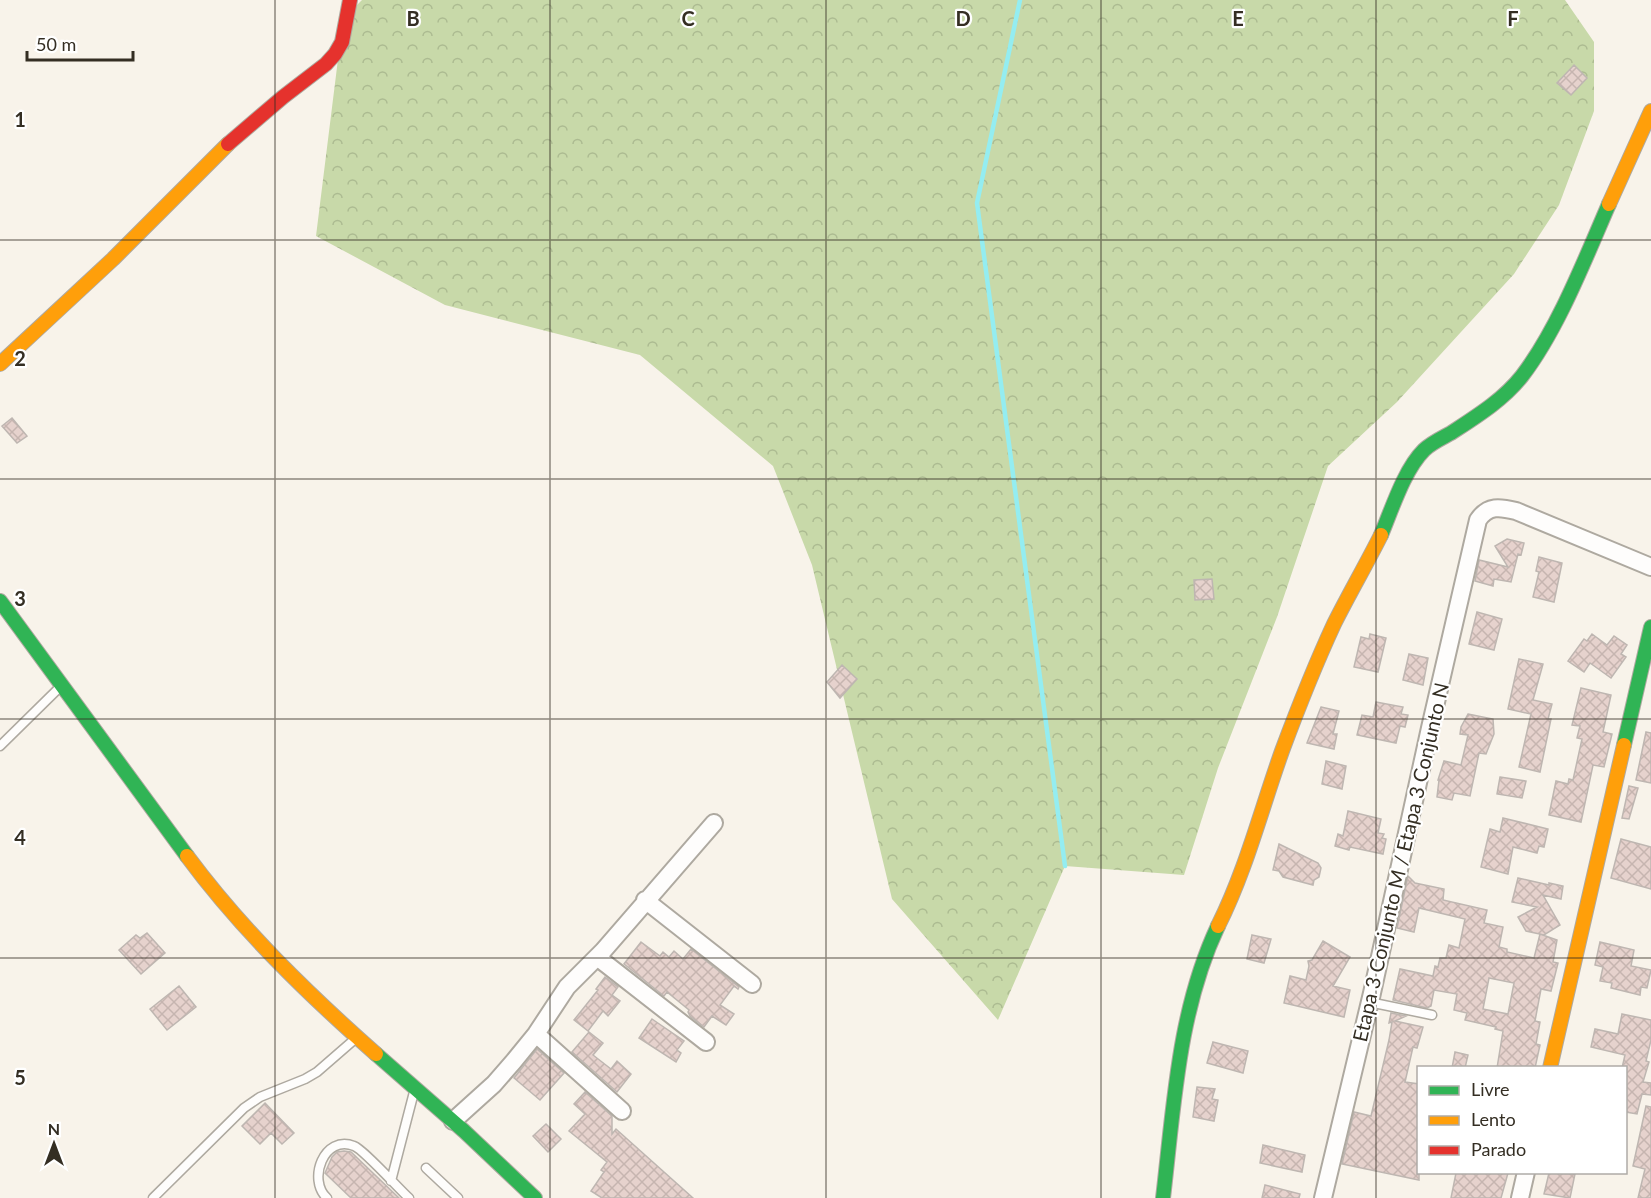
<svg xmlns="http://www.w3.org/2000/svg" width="1651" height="1198" font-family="Lato,sans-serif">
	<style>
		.forest { fill: url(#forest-crowns) }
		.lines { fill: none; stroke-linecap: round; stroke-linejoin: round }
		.stream { stroke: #94edf1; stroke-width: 4.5 }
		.building { fill: url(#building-cross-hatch); stroke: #beb6b1; stroke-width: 1.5; fill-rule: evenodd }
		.lane-casing { stroke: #aea9a0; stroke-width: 11 }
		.street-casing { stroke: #aea9a0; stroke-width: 20 }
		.fast-casing { stroke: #aea9a0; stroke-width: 16 }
		.slow-casing { stroke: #aea9a0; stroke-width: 16 }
		.jam-casing { stroke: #aea9a0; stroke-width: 16 }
		.lane { stroke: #fefdfc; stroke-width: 8 }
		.street { stroke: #fefdfc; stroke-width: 16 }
		.fast { stroke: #30b455; stroke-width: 14 }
		.slow { stroke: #ff9f0a; stroke-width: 14 }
		.jam { stroke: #e5322d; stroke-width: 14 }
		.grid { fill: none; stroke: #342e23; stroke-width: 1.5; stroke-opacity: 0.55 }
		.labels { text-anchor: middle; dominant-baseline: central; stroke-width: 4.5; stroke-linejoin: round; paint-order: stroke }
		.street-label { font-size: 20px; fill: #342e23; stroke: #fff }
		.grid-label { font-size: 20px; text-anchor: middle; font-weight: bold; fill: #342e23; stroke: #fff; stroke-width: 4.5; stroke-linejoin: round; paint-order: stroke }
	</style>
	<defs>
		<pattern id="forest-crowns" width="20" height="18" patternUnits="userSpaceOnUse" patternTransform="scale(1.5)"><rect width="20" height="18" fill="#c8d9a9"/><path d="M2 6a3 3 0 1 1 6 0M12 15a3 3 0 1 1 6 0" fill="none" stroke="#acbb91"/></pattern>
		<pattern id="building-cross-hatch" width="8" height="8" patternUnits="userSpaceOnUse" patternTransform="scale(1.5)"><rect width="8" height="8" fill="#e6d2cd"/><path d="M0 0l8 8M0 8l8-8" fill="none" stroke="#c6b5b0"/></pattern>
	</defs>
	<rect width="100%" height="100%" fill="#f8f3ea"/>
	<!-- forest -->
	<path class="forest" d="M362,0H1565L1594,42V111L1559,205L1514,274L1397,402L1328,466L1277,617L1218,768L1184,875L1065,866L998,1020L892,899L812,565L773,466L640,355L445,305L316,236L343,19Z"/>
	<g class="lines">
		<!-- stream -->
		<path class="stream" d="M1020,0L977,203L1065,866"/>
	</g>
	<!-- building -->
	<path class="building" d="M1574,65L1587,78L1571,95L1557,83Z
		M12,418L27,436L17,443L2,426Z
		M1507,539L1524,543L1521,555L1518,554L1511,582L1494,579L1493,586L1475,581L1479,560L1508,567L1495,546Z
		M1539,557L1562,563L1554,602L1533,597L1539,572L1536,571Z
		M1212,579L1214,599L1195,600L1194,580Z
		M1477,612L1502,619L1494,650L1469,644Z
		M1370,634L1386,638L1378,672L1354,667L1361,637L1369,639Z
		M1592,634L1607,645L1614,636L1627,645L1621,654L1626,657L1611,678L1590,663L1584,672L1568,661L1584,639L1587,641Z
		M1409,654L1428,658L1423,685L1403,680Z
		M1519,659L1543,664L1533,700L1552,704L1548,719H1551L1540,772L1519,767L1531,714L1508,709Z
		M842,665L857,679L840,698L827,682Z
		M1581,688L1611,695L1603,732L1612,734L1604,767L1593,765L1581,822L1549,815L1556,781L1568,784L1569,779L1573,780L1582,739L1577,738L1580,726L1572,725Z
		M1376,702L1403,707L1401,714L1408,715L1405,727L1400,726L1396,743L1357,735L1362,715L1373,717Z
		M1321,707L1339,711L1333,734H1337L1334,749L1307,743Z
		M1468,714L1493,719L1494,734L1486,754L1479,753L1470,796L1454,793L1452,800L1437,797L1439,780H1438L1444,761L1461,765L1468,735L1460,734L1461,727Z
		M1646,732L1651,733V783L1636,780Z
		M1326,761L1346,766L1342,789L1322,784Z
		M1500,777L1526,781L1522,798L1497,794Z
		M1629,786L1638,788L1629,819L1622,818Z
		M1348,811L1381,819L1378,833L1384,834L1382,838L1386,839L1383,854L1350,847L1349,850L1335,846L1338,834L1343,836Z
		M1503,818L1548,829L1544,847L1539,846L1537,853L1513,847L1508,874L1481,867L1490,829L1500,832Z
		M1621,839L1651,847V889L1611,878Z
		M1279,844L1318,863L1321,868L1319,877L1314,880L1313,885L1283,877L1279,871L1273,870Z
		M1408,876L1415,883L1444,889L1443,900L1487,910L1484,923L1503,927L1499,947L1507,949V952L1534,958L1540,934L1557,940L1553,962L1558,963L1551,991L1541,989L1535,1021L1540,1022L1536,1044L1540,1045L1535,1068H1497L1503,1031L1495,1029L1496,1027L1465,1020L1467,1013L1454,1010L1457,994L1434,990L1431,1006L1427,1008L1393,1000L1400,969L1433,976L1435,966L1438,967L1440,958H1446L1449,945L1459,948L1465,919L1419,908L1414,932L1397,928ZM1489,978L1514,983L1508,1014L1483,1009Z
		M1518,878L1549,885V883L1563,886L1561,899L1543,895L1560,925L1544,935L1526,931L1518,917L1537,907L1512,902Z
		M147,933L165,953L141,974L119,950L136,935L140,938Z
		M1252,935L1271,939L1264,963L1247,959Z
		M1323,941L1350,957L1333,986L1350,990L1344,1017L1284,1003L1290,976L1306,980L1309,966L1308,961L1312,960Z
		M641,942L660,956L663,952L669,957L674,951L683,959L691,949L739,987L738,989L734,986L720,1005L734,1014L726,1025L712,1016L704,1027L690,1016L688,1012L689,1010L667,992L664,996L624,964Z
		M1600,942L1634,950L1631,966L1651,970L1647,988L1641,987L1640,995L1611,988L1612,983L1600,981L1603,967L1595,965Z
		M605,977L618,987L612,995L620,1001L608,1016L603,1011L588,1031L574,1020L598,990L596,989Z
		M179,986L196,1007L167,1030L150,1009Z
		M1391,1013L1406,1016L1395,1021L1423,1027L1417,1048L1413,1047L1405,1082L1419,1084V1180L1342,1164L1354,1112L1371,1116L1389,1040L1392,1022L1389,1023Z
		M1622,1014L1651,1020V1040L1646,1061L1649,1062L1643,1082L1651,1083V1095L1642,1094L1637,1114L1626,1112V1068H1622L1625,1055L1591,1047L1595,1029L1618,1034Z
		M652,1019L684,1041L677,1050L681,1053L676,1062L639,1038Z
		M589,1032L603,1043L593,1055L611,1069L617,1061L631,1074L617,1092L572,1052Z
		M1213,1042L1248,1051L1243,1073L1207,1063Z
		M537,1049L564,1073L540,1100L514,1078Z
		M1455,1052L1468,1055L1465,1068H1452Z
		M1197,1087L1215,1089L1212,1099L1218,1100L1214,1121L1193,1117Z
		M585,1092L612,1116V1134L616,1129L693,1198H602L591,1191L604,1172L601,1170L607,1162L569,1131L585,1114L574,1104Z
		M265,1103L294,1133L282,1144L271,1133L260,1144L242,1126Z
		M1646,1106L1651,1107V1198H1638L1645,1169L1633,1166Z
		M546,1124L561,1139L548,1152L533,1136Z
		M1263,1145L1305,1155L1302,1172L1260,1163Z
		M344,1151L351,1152L399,1198H351L325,1173L332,1157L337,1152Z
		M1456,1173H1508L1501,1198H1451Z
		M1549,1173L1575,1174L1570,1198L1544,1194Z
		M1265,1185L1300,1194L1299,1198H1262Z"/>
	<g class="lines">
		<!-- lane casing -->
		<g class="lane-casing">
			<path id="lane" d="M0,746L60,687
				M1369,1002L1432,1015
				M426,1168L458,1198
				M391,1181L414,1092
				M153,1198L244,1108L260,1097L305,1079L317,1072L355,1039
				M327,1198C307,1180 324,1134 354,1146C363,1149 399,1189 409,1198"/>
		</g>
		<!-- street casing -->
		<g class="street-casing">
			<path id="street" d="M645,900L752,984
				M597,957L706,1042
				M536,1034L622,1111
				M453,1121L494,1084L514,1061L536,1034L567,987L603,951L714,823
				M1323,1198L1372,993L1430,728L1478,520C1488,505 1500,507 1516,511L1651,567
				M1520,1198L1526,1172"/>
		</g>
		<!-- fast casing -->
		<g class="fast-casing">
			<path id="fast" d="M1381,535C1392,509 1404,470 1424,450C1431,443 1442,438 1451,433C1477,416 1503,400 1522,376C1558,329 1585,259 1609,204
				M0,601L187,856
				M1624,745L1651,627
				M376,1054L464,1131L535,1198
				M1163,1198C1174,1106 1178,1011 1218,926"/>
		</g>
		<!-- slow casing -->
		<g class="slow-casing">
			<path id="slow" d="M1609,204L1651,111
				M0,364L113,259L228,144
				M187,856C241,929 308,994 376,1054
				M1218,926C1246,870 1261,810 1282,751C1298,708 1315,665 1334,624C1349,594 1366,565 1381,535
				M1550,1068L1624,745"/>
		</g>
		<!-- jam casing -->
		<g class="jam-casing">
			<path id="jam" d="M228,144L283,97L326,64L335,54L342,42L350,0"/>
		</g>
		<!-- lane -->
		<use href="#lane" class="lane"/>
		<!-- street -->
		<use href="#street" class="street"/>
		<!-- fast -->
		<use href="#fast" class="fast"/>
		<!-- slow -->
		<use href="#slow" class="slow"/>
		<!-- jam -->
		<use href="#jam" class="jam"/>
	</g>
	<!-- grid -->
	<path class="grid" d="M275,0V1198M550,0V1198M826,0V1198M1101,0V1198M1376,0V1198M0,240H1651M0,479H1651M0,719H1651M0,958H1651"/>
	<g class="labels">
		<!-- street labels -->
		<g class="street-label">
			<text transform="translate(1400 862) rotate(-77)">Etapa 3 Conjunto M / Etapa 3 Conjunto N</text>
		</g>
	</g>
	<g class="grid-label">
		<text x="413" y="26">B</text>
		<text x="688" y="26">C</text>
		<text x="963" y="26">D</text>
		<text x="1238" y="26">E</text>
		<text x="1513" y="26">F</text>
		<text x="20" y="127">1</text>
		<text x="20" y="366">2</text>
		<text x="20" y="606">3</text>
		<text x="20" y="845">4</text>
		<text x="20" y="1085">5</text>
	</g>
	<!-- legend -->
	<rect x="1417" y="1066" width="210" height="108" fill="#ffffff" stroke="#aeaba7" stroke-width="1.5"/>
	<rect x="1429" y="1086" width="30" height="9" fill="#30b455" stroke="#aeaba7" stroke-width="1.5"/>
	<text x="1471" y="1096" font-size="18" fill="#342e23">Livre</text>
	<rect x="1429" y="1116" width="30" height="9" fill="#ff9f0a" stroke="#aeaba7" stroke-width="1.5"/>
	<text x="1471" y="1126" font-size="18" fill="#342e23">Lento</text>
	<rect x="1429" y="1146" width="30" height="9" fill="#e5322d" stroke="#aeaba7" stroke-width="1.5"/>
	<text x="1471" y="1156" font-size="18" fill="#342e23">Parado</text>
	<!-- north arrow -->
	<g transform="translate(54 1144)" stroke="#ffffff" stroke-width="4.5" paint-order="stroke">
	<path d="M0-4.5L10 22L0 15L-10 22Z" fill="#342e23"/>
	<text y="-9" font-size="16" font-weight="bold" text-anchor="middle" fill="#342e23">N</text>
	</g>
	<!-- scale -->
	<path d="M27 51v9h106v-9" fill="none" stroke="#342e23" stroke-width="3"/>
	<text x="36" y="51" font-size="18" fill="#342e23" stroke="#ffffff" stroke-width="4.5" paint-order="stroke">50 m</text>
</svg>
